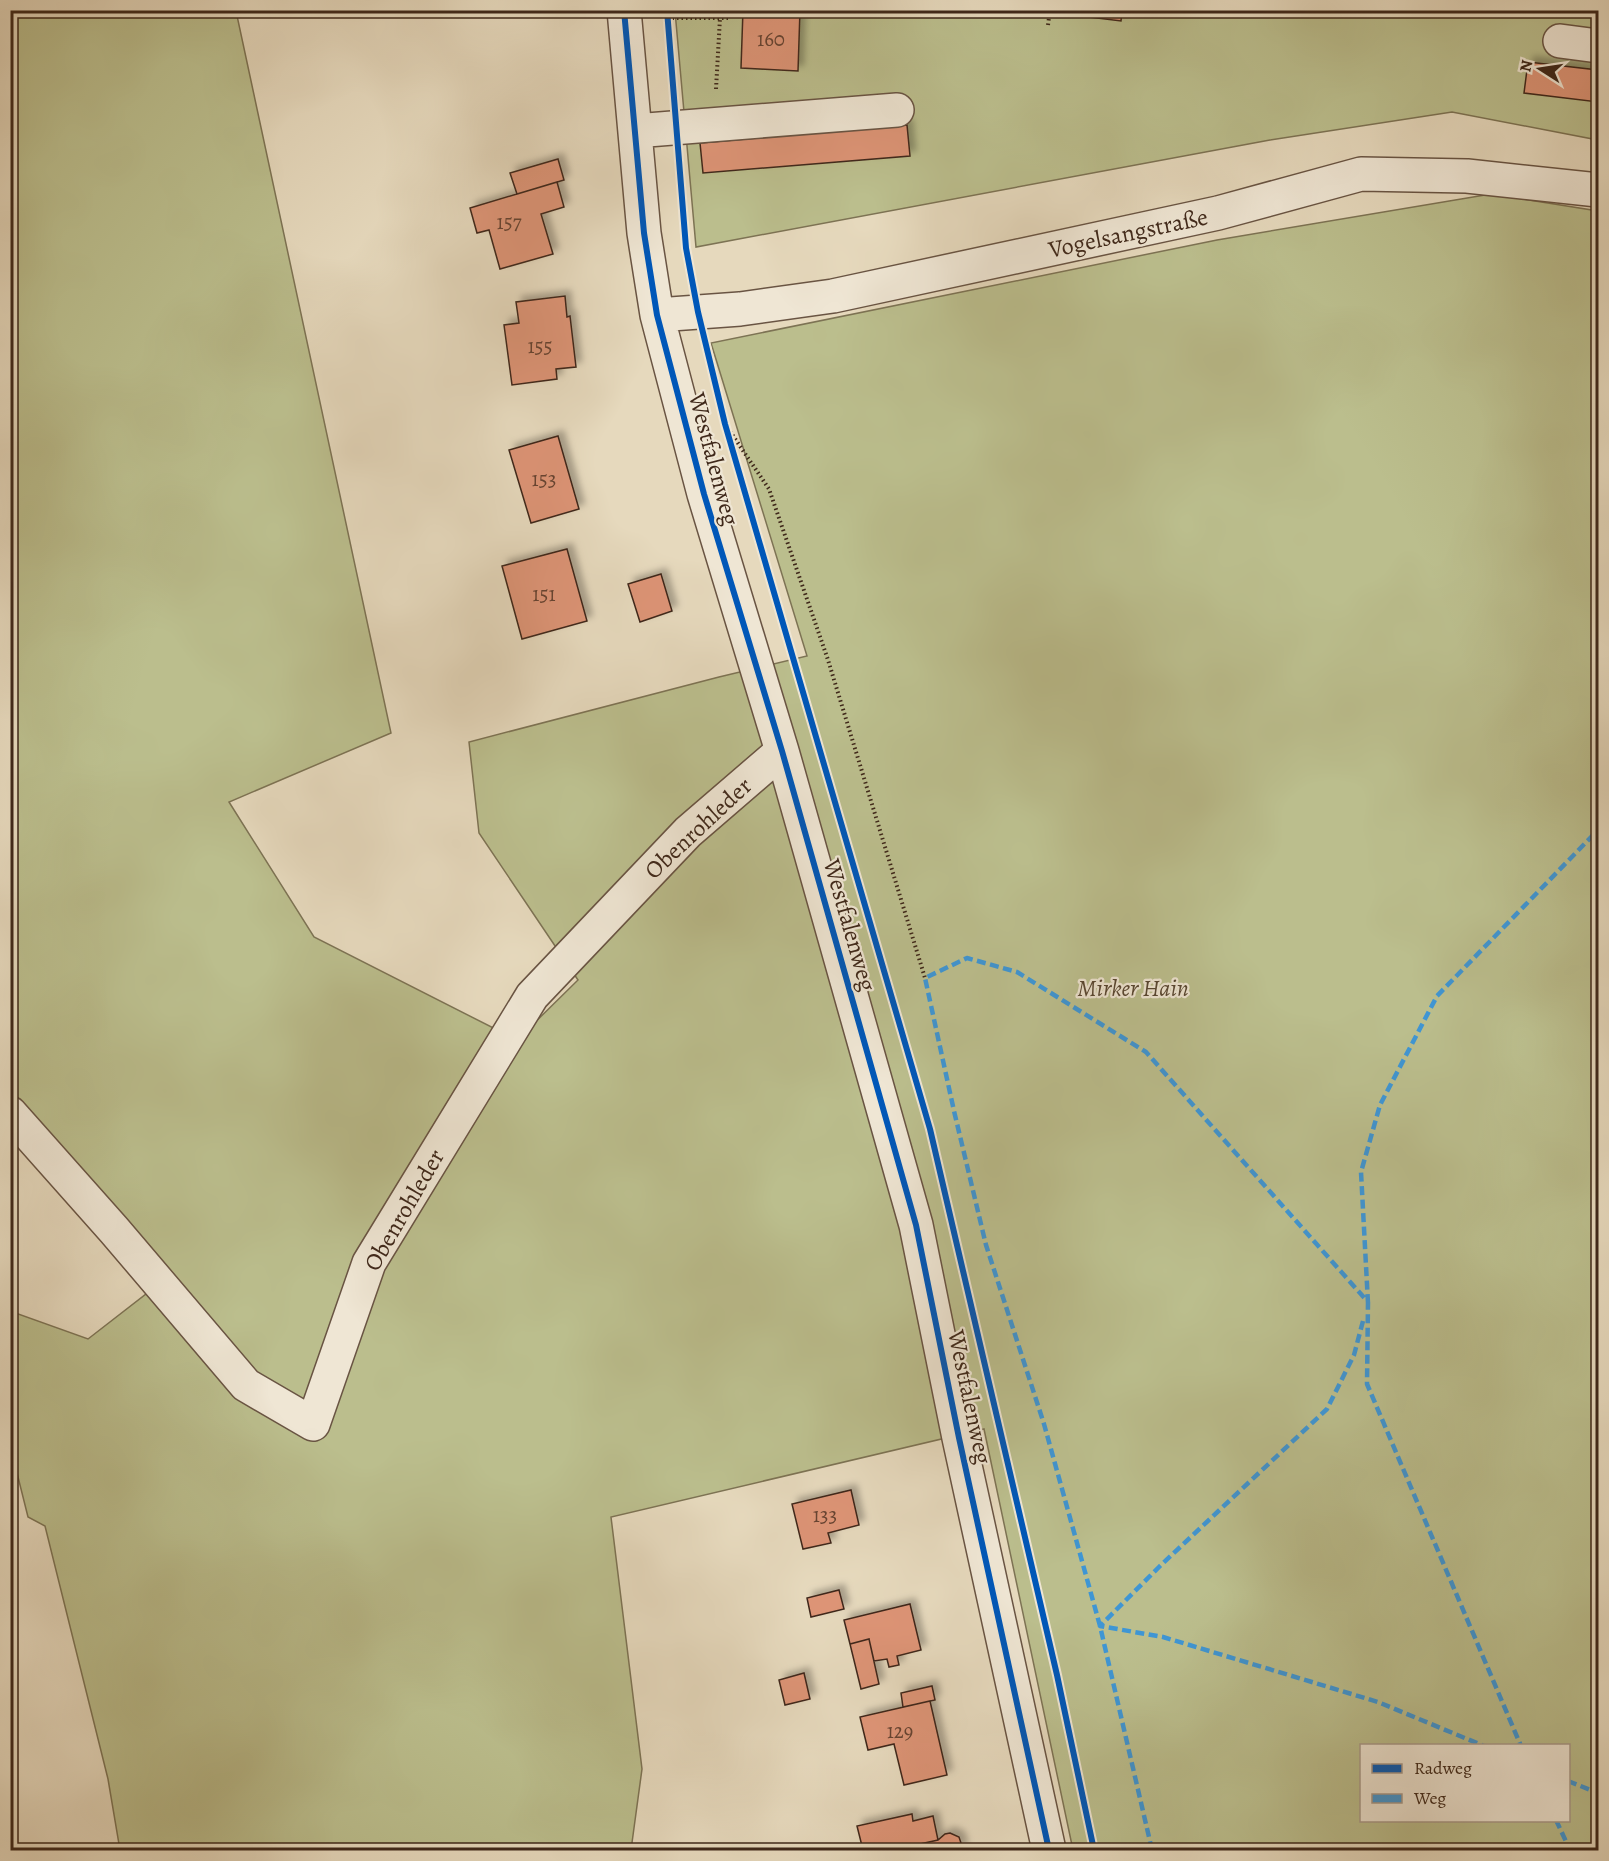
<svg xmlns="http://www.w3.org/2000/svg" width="1609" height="1861" font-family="Alegreya,serif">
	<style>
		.green { fill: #bbbe8d; stroke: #7d7354; stroke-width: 1.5; fill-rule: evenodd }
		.building { fill: #dd9476; stroke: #3f281a; stroke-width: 1.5; filter: url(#shadow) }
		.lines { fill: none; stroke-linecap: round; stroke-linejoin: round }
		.minor-casing { stroke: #695443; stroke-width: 36 }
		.path { stroke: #3f281a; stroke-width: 4; stroke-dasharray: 1.5 3; stroke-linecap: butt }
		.minor { stroke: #efe6d4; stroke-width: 33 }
		.quiet { stroke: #3f96d4; stroke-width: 4.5; stroke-dasharray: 9 4.5; stroke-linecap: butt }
		.cycleway-casing { stroke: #efe6d4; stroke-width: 10 }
		.cycleway { stroke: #0057b8; stroke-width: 6 }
		.labels { text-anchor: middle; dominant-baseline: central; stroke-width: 4.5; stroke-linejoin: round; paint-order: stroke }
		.number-label { font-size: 21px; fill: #664331 }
		.street-label { font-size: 24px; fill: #3f281a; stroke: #efe6d4 }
		.park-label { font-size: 24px; font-style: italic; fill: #584631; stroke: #efe6d4 }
	</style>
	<defs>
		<filter id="shadow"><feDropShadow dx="5.5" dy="-5.5" stdDeviation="3" flood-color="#0004"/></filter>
	</defs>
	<rect width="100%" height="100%" fill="#e6d9bd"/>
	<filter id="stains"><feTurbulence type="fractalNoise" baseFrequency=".00333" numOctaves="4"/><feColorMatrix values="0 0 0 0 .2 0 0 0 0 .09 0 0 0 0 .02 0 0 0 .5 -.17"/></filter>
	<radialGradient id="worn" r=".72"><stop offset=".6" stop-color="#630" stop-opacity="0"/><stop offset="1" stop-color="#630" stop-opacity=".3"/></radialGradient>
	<!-- green -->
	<path class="green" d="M11,11H236L391,733L229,802L314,937L517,1040L578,980L479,833L469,742L719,677L807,656L711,343L1217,240L1491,194L1598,211V1850H1073L984,1429L611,1517L642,1769L631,1850H120L108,1779L45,1526L28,1517L11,1449L10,1311L88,1339L151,1290L11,1105ZM1362,1746H1568V1820H1362Z
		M675,11H1598V140L1452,112L1270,140L696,247Z"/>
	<!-- building -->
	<path class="building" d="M743,10H800L798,71L741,68Z
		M1066,10H1122L1121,21L1065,14Z
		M1528,62L1598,70V102L1524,93Z
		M907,125L910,156L703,173L700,143Z
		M558,159L564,180L517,194L510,173Z
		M557,182L564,207L541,214L553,254L500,269L489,230L477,233L470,208Z
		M565,296L567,317L570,316L576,367L556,369L557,379L512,385L504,325L519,323L516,302Z
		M558,436L579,509L531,523L509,450Z
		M567,549L587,621L522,639L502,566Z
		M661,574L672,611L640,622L628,584Z
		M851,1490L859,1525L828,1533L831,1543L803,1549L792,1504Z
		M839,1590L844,1609L811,1617L807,1598Z
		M910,1604L921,1650L897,1656L899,1665L889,1667L887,1659L874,1661L869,1639L850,1644L844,1620Z
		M869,1639L879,1684L861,1689L850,1644Z
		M804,1673L810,1699L785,1705L779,1680Z
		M932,1686L935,1700L903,1707L901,1693Z
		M930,1701L947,1775L904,1785L894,1744L868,1750L860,1717Z
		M912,1814L913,1821L933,1816L938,1840L893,1850H863L857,1826Z
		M950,1833L959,1837L962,1846L961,1850H893L938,1840L945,1834Z"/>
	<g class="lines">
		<!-- minor casing -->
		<g class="minor-casing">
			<path id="minor" d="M624,10L644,233L657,315L704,494L782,751L916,1225L959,1438L1049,1850
				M1560,41L1598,46
				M635,131L897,110
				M657,315L740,309L833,296L1218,213L1361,174L1467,176L1598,190
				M10,1113L114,1230L246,1385L313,1424L369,1263L532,996L688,832L782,751"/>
		</g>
		<!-- path -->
		<path class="path" d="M668,18H728L729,10
			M1048,25L1050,10
			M716,89L720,18
			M725,424L769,489L828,660L925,978"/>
		<!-- minor -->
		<use href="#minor" class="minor"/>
		<!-- quiet -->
		<path class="quiet" d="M1368,1303L1361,1172L1380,1105L1437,996L1598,830
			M1363,1321L1354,1355L1327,1409L1160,1566L1100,1626L1163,1637L1378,1702L1484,1746
			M1568,1781L1598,1793
			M1556,1820L1570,1850
			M1152,1850L1100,1626L1044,1424L986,1245L954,1111L925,978L967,958L1017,972L1146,1052L1368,1302L1367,1384L1521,1746"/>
		<!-- cycleway casing -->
		<g class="cycleway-casing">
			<path id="cycleway" d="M624,10L644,233L657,315L704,494L782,751L916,1225L959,1438L1049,1850
				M667,10L686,248L698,312L725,424L930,1129L1057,1675L1094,1850"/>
		</g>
		<!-- cycleway -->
		<use href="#cycleway" class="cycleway"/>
	</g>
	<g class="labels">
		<!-- number labels -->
		<g class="number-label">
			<text x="771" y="39">160</text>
			<text x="509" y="222">157</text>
			<text x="540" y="346">155</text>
			<text x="544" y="479">153</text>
			<text x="544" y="594">151</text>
			<text x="825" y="1515">133</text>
			<text x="900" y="1731">129</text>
		</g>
		<!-- street labels -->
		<g class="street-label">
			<text transform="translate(1128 233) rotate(-12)">Vogelsangstraße</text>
			<text transform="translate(714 459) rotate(75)">Westfalenweg</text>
			<text transform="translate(698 828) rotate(-43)">Obenrohleder</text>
			<text transform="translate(850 925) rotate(74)">Westfalenweg</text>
			<text transform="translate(404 1210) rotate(-60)">Obenrohleder</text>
			<text transform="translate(970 1397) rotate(78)">Westfalenweg</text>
		</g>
		<!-- park labels -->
		<g class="park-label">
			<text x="1133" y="988">Mirker Hain</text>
		</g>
	</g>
	<!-- margin -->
	<rect width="1609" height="1861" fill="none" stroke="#e6d9bd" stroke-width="36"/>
	<rect x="12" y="12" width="1585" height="1837" fill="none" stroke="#3f281a" stroke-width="3"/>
	<rect x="18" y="18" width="1573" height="1825" fill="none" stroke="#3f281a" stroke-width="1.5"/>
	<!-- legend -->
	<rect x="1360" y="1744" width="210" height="78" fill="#efe6d4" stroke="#a99a8a" stroke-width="1.5"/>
	<rect x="1372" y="1764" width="30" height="9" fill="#0057b8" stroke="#a99a8a" stroke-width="1.5"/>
	<text x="1414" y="1774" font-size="18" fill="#3f281a">Radweg</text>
	<rect x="1372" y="1794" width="30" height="9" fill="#3f96d4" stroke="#a99a8a" stroke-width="1.5"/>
	<text x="1414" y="1804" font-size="18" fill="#3f281a">Weg</text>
	<!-- north arrow -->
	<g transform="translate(1540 69) rotate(282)" stroke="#efe6d4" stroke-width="4.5" paint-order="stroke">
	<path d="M0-4.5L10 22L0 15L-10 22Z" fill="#3f281a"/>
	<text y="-9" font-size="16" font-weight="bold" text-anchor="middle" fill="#3f281a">N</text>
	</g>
	<rect width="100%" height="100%" filter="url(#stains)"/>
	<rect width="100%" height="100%" fill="url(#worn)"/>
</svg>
